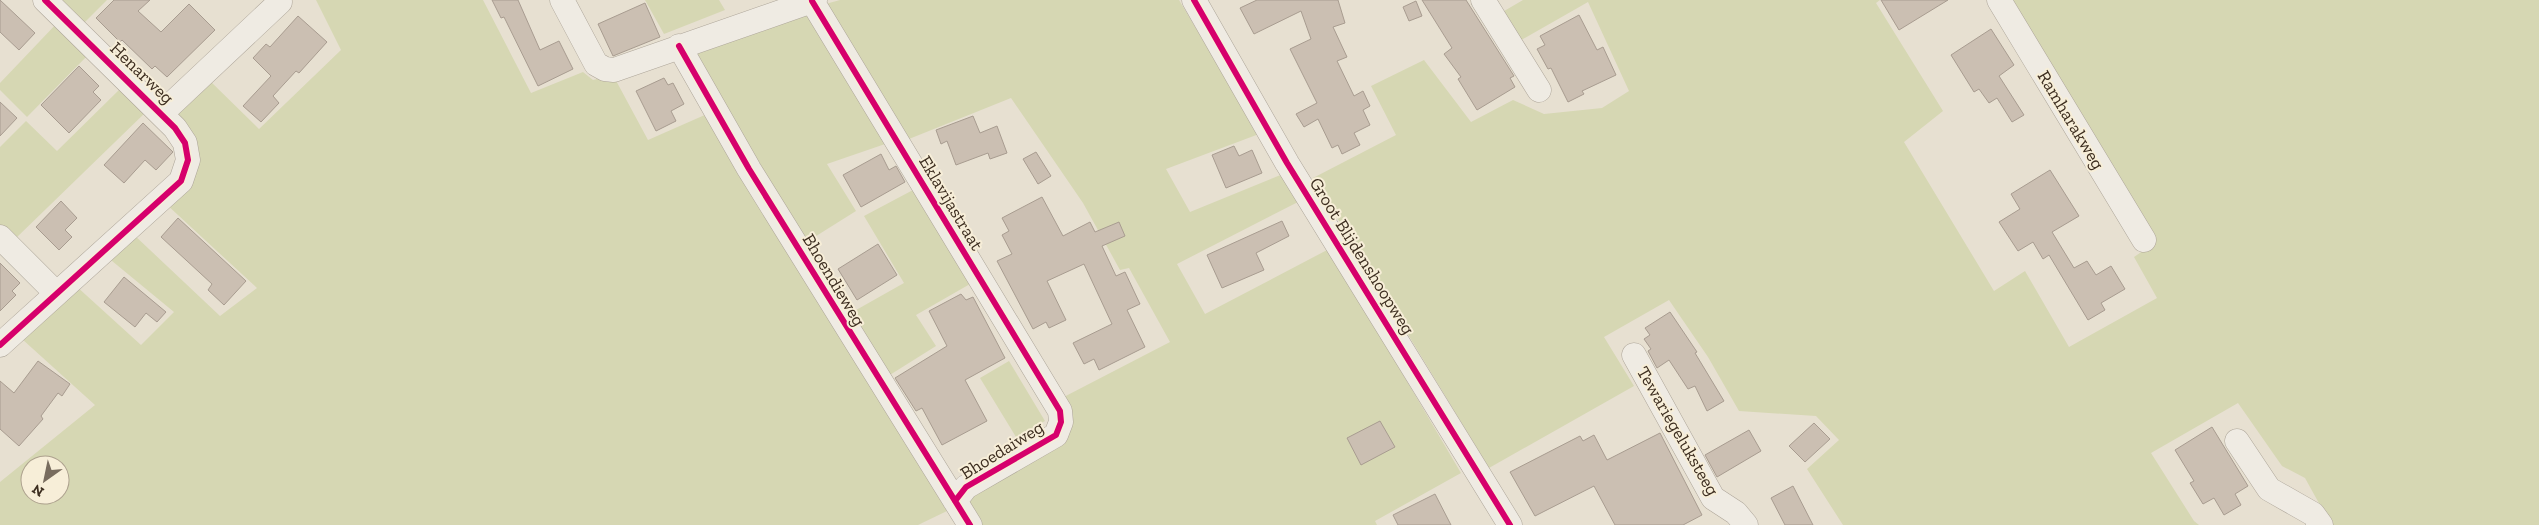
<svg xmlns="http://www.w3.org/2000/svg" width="2539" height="525" font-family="'Zilla Slab',serif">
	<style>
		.green { fill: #d6d7b3; fill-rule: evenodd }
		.building { fill: #cbbfb2; stroke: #a89c90 }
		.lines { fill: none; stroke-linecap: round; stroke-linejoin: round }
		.minor-casing { stroke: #ada599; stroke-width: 25 }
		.minor { stroke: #efebe3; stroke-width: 24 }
		.cycleway-casing { stroke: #f7eed8; stroke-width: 9 }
		.cycleway { stroke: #d6006c; stroke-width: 6 }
		.labels { text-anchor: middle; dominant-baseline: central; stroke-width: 4; stroke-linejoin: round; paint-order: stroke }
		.street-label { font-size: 18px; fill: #3d2e20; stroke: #f7eed8 }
	</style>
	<rect width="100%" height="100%" fill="#e7e0d1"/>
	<!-- green -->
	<path class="green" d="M56,0H107L82,25Z
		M316,0H483L531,93L583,72L593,80L613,75L648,140L707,114L947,511L918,525H0V482L95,405L22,339L75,285L141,345L174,312L106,256L132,233L220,316L257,288L165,203L186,185L175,112L207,78L259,129L341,50ZM30,465H60V495H30Z
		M645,0H719L725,10L664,34Z
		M840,0H1179L1259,134L1166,169L1190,212L1283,174L1298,202L1177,264L1205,314L1329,249L1461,473L1375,521L1377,525H973L958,502L1062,435L1058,400L1170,342L1129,268L1120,270L1083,203L1011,98L904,141L822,5Z
		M1523,0H1880L1876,3L1943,111L1904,142L1994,291L2025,271L2069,347L2157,298L2134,257L2153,244L2008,0H2539V525H2331L2305,478L2282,466L2238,403L2151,453L2194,521L2199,525H1843L1807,469L1839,440L1816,416L1739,411L1708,357L1669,300L1604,337L1634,386L1489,468L1313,178L1396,135L1371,86L1424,60L1471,122L1513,100L1544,114L1602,108L1629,91L1588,2L1516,43L1499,14Z
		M810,10L888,143L827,164L856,211L805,243L689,50Z
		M59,21L91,52L27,117L0,90V83Z
		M122,87L148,110L14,240L0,226V147L26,121L57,151Z
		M913,190L970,284L916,315L936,346L885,378L849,314L904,283L864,216Z
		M1009,361L1045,421L1016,437L980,378Z"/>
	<!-- building -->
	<path class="building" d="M0,0L35,33L19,50L0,32Z
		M114,0H150L138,11L161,32L189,4L215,30L167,77L155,66L152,69L122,40L120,42L96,18Z
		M492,0H518L540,50L559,41L573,69L538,86L504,17L501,18Z
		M1257,0H1338L1345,23L1333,27L1347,57L1337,61L1354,96L1363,91L1370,106L1363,110L1370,125L1354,133L1360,145L1342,154L1338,145L1332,148L1318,119L1304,127L1296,114L1317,103L1290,49L1311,39L1301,11L1254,34L1240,8Z
		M1422,0H1466L1514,76L1510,78L1515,87L1477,110L1458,79L1461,77L1444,54L1452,48Z
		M1881,0H1948L1899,30Z
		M1416,1L1422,16L1409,21L1403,7Z
		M645,3L660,37L613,56L598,24Z
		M1579,15L1597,50L1603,47L1616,75L1582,91L1584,94L1568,102L1551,68L1548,69L1537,49L1545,45L1540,36Z
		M298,16L327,42L299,73L296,71L273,96L279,103L261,122L243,106L271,76L253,58L266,44L270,47Z
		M1991,29L2014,65L1999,76L2024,115L2012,122L1997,98L1989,103L1979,89L1974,92L1951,55Z
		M79,66L99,86L93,92L101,100L69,133L41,105Z
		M664,78L668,85L673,83L684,104L671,111L676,121L656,131L636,91Z
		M0,102L17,118L0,136Z
		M973,116L980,133L997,126L1007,153L990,159L988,153L956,165L947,141L941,144L936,130Z
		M143,123L173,152L156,170L145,160L124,183L104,165Z
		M1234,146L1239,156L1252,150L1262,173L1226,188L1212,155Z
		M1036,152L1051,176L1038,184L1023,159Z
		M881,154L889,170L896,166L905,182L861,207L843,175Z
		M2050,170L2079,216L2052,232L2074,268L2087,261L2096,275L2111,266L2125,289L2101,303L2105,310L2088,320L2049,255L2043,259L2033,242L2018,251L1999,222L2020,209L2011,194Z
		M1042,197L1063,236L1090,222L1095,232L1119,222L1125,236L1102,246L1116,276L1125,272L1140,304L1127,310L1145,347L1099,370L1094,359L1084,364L1073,343L1112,324L1084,264L1047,281L1066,320L1049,328L1046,322L1033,329L997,261L1012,254L1002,235L1009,231L1002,218Z
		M61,201L77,218L65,230L72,237L59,250L36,227Z
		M178,218L246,281L224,305L208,290L212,284L161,237Z
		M1282,221L1289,236L1256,253L1264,270L1222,288L1207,255Z
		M878,244L897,275L857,300L838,269Z
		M0,263L20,283L12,291L16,295L0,311Z
		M124,277L166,312L157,322L146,313L135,327L104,302Z
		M961,294L966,300L973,297L1005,358L965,380L987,421L942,445L922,408L916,411L895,378L947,346L929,311Z
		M1670,312L1697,352L1695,353L1724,401L1707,411L1695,386L1688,389L1669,360L1657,368L1648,351L1651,349L1644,339L1650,335L1645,328Z
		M38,361L70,384L62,396L58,393L41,416L43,419L19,446L0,429V381L14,393Z
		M1380,421L1395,447L1361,465L1347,438Z
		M1814,423L1830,439L1805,462L1789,446Z
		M2212,427L2248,486L2235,494L2241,505L2224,515L2214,498L2203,504L2190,483L2194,481L2175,450Z
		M1749,430L1761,451L1717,477L1705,455Z
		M1660,433L1702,515L1683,525H1615L1594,486L1535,516L1510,472L1580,436L1583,441L1594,435L1607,460Z
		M1793,486L1813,525H1785L1771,498Z
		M1435,494L1451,525H1398L1393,515Z"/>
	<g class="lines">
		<!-- minor casing -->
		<g class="minor-casing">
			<path id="minor" d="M562,0L596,64L605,69L614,70L815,0
				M1194,0L1287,163L1510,525
				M1483,0L1539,90
				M1999,0L2144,240
				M812,1L1060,411L1061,422L1056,435L966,487L955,501
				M679,46L749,169L970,525
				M162,113L280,2
				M0,237L56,293
				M0,345L181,181L188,160L185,143L175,128L45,0
				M1634,355L1713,498L1736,513L1746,525
				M2237,441L2269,489L2313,514L2321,525"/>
		</g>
		<!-- minor -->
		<use href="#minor" class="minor"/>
		<!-- cycleway casing -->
		<g class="cycleway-casing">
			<path id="cycleway" d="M1194,0L1287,163L1510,525
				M812,1L1060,411L1061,422L1056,435L966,487L955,501
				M679,46L749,169L970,525
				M0,345L181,181L188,160L185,143L175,128L45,0"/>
		</g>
		<!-- cycleway -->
		<use href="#cycleway" class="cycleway"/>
	</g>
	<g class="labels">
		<!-- street labels -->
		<g class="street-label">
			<text transform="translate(142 73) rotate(44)">Henarweg</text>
			<text transform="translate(2071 120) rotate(59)">Ramharakweg</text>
			<text transform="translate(951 203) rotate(59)">Eklavijastraat</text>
			<text transform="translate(1362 256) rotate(58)">Groot Blijdenshoopweg</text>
			<text transform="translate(834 280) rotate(59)">Bhoendieweg</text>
			<text transform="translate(1678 431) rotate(60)">Tewariegeluksteeg</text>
			<text transform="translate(1002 450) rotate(-32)">Bhoedaiweg</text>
		</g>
	</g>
	<!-- north arrow -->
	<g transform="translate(45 480) rotate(213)"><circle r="24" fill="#f7eed8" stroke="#ada18e"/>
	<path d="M0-4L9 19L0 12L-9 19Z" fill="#786c5e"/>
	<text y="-8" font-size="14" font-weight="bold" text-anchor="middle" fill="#3d2e20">N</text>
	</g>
</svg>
